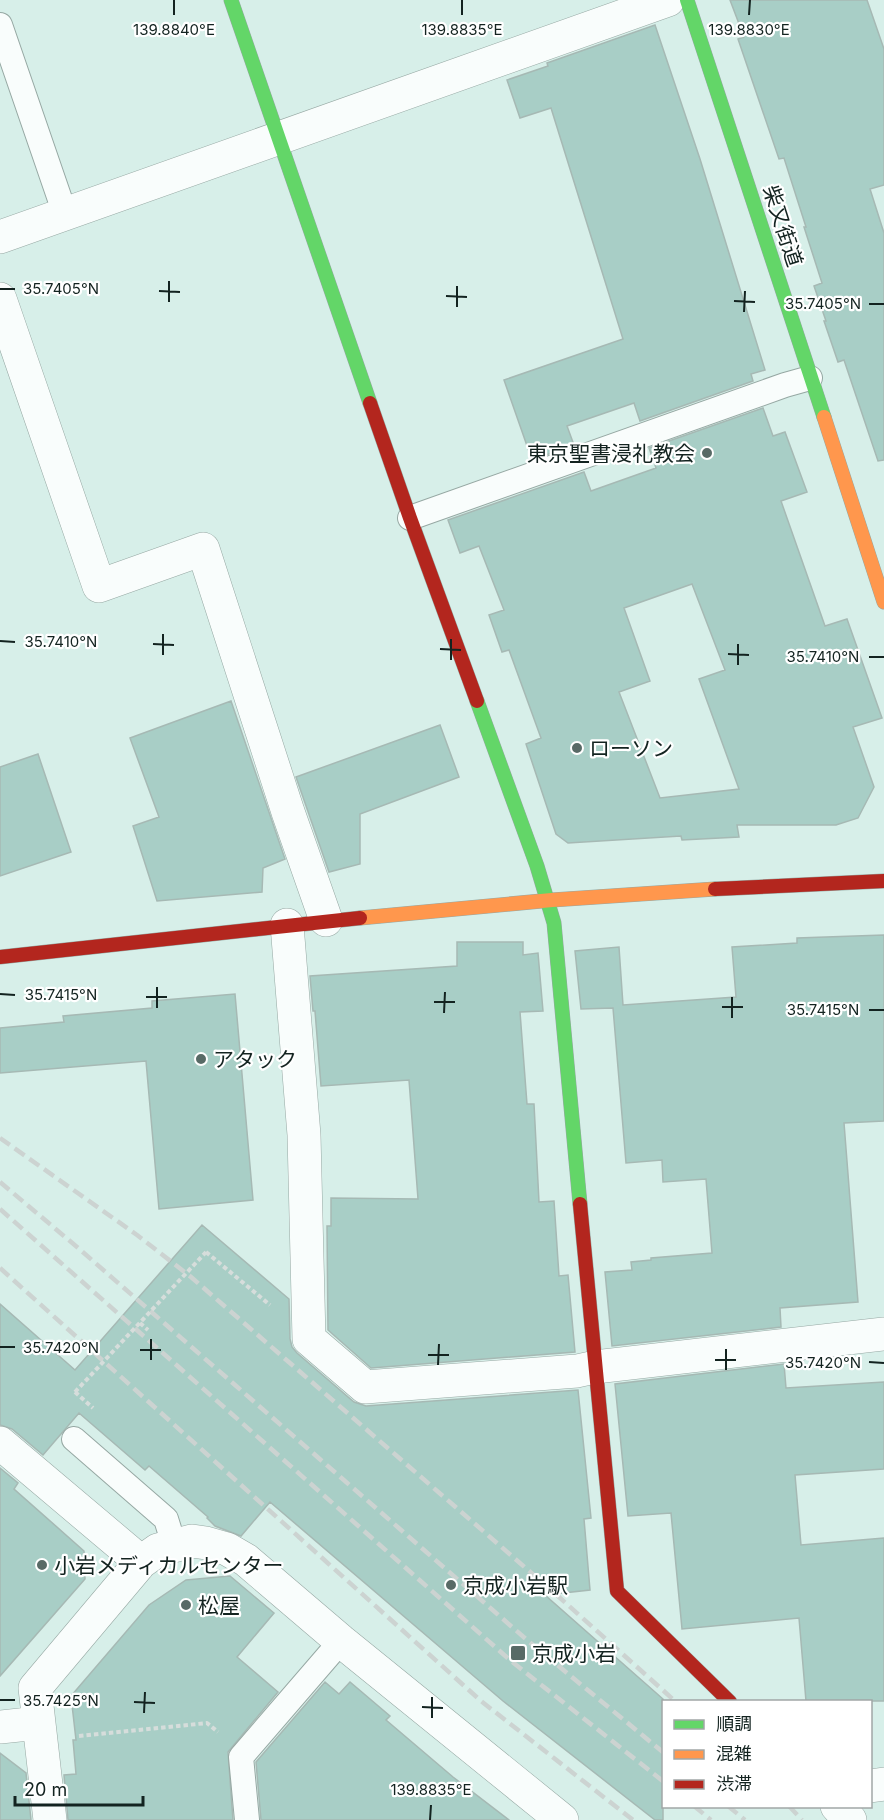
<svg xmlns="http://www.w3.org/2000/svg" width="884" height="1820" font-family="Inter,'Noto Sans JP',sans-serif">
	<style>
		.building { fill: #a8cec6; stroke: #a6b9b4; stroke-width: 1.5; fill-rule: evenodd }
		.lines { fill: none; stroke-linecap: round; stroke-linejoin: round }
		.lane-casing { stroke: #96a8a3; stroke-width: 26 }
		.street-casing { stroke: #96a8a3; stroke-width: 34 }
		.fast-casing { stroke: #96a8a3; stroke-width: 15 }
		.slow-casing { stroke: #96a8a3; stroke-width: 15 }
		.jam-casing { stroke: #96a8a3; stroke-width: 15 }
		.path { stroke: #d6dddb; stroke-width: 4; stroke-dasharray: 4.5 3; stroke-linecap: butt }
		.lane { stroke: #f9fdfc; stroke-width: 24 }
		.street { stroke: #f9fdfc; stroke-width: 33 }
		.fast { stroke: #63d668; stroke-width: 14 }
		.slow { stroke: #ff974d; stroke-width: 14 }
		.jam { stroke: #b3261e; stroke-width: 14 }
		.rail { stroke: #ccd3d1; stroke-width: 4.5; stroke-dasharray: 12 6; stroke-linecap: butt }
		.path-bridge { stroke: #d6dddb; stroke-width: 4; stroke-dasharray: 4.5 3; stroke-linecap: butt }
		.ticks { fill: none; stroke: #132320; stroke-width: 2 }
		.poi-dot { fill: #586a66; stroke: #fff; stroke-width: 2 }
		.labels { text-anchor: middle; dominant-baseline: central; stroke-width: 4.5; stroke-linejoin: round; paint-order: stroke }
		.street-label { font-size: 21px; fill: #132320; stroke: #fff }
		.poi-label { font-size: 21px; fill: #132320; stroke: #fff; text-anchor: start }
		.ticks-label { font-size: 15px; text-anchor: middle; fill: #132320; stroke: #fff; stroke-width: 4.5; stroke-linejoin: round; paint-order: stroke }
	</style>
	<rect width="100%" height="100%" fill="#d7efe9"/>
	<!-- building -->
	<path class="building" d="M730,0H867L884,49V185L870,189L884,233V460L878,461L844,360L838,362L824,321H826L814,286L822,283L804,227H806L784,158L779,159L738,39L744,37Z
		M655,25L700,159L765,370L751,374L753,381L640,421L634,403L567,426L574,445L532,460L504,380L623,339L551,108L520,118L507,80L548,66L547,63Z
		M763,408L773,436L785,432L807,492L781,501L825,626L847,619L882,718L853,727L874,787L858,818L836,825H737L739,837L682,840L681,836L568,843L556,834L526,744L541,738L509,650L502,652L489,615L504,610L479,546L460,553L448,520L584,472L591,491L656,468L649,448ZM692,584L725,670L699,679L739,789L660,798L619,692L650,681L624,608Z
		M231,701L285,859L263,868L262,892L157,901L133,826L159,817L130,738Z
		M440,725L459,777L360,814V864L329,872L296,777Z
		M38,754L71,852L0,876V767Z
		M884,935V1121L844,1123L858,1302L780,1308L781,1327L612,1346L605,1272L632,1270L631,1262L651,1260V1258L712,1253L706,1179L663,1182L662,1160L626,1163L613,1008L581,1009L575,951L619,947L623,1005L736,997L732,947L797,943V938Z
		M457,942H523V955L538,953L543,1011L520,1012L527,1104H534L539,1202L554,1201L559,1276L568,1275L575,1352L371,1368L328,1330L327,1226H331V1198L418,1199L409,1080L321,1086L315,1011H313L310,976L457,966Z
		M235,994L253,1200L159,1209L146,1061L0,1073V1028L64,1022L63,1016L152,1008V1001Z
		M202,1225L289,1299L290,1339L292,1347L297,1353L354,1402L366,1406L578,1390L591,1518L584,1519L590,1590L545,1595L663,1699V1820H655L503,1701L270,1502L241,1536L215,1526L207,1518L208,1517L149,1466L145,1470L79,1413L43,1455L12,1429L0,1425V1304L75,1370Z
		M784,1364L786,1388L884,1382V1469L795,1475L801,1545L884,1538V1701H806L799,1618L682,1629L671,1513L628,1516L615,1384Z
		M0,1468L18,1483L14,1489L84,1551L85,1579L0,1676Z
		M230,1576L274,1613L237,1657L278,1692L228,1752L233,1820H68L64,1775L76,1774L73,1740H76L71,1696L149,1605L186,1580Z
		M325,1682L339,1694L350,1682L390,1716L386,1720L453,1777L509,1820H261L256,1762Z
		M0,1753L26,1773L31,1820H0Z"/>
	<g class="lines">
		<!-- lane casing -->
		<g class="lane-casing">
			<path id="lane" d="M0,25L65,214
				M410,518L785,385L810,378
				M74,1439L166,1519L174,1545
				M247,1820L241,1757L341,1641"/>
		</g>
		<!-- street casing -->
		<g class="street-casing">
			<path id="street" d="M0,237L668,0
				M0,299L99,586L203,549L288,812L326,920
				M287,925L304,1135L309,1339L365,1387L577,1371L595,1367L884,1334
				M0,1443L141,1562
				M0,1727L38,1723
				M870,1786L884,1784
				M837,1806L850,1820
				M50,1820L35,1688L141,1562L158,1550L192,1541L206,1543L227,1549L246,1560L341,1641L562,1820"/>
		</g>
		<!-- fast casing -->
		<g class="fast-casing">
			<path id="fast" d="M231,0L370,403
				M687,0L824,417
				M477,701L537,866L554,923L580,1204"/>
		</g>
		<!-- slow casing -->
		<g class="slow-casing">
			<path id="slow" d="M824,417L884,602
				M360,918L552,900L715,889"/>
		</g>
		<!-- jam casing -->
		<g class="jam-casing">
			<path id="jam" d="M370,403L410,518L477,701
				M715,889L884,881
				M0,957L360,918
				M580,1204L617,1591L730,1702"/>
		</g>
		<!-- path -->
		<path class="path" d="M206,1252L270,1305
			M140,1323L148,1330
			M75,1392L93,1408
			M79,1736L207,1723L218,1732"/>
		<!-- lane -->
		<use href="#lane" class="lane"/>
		<!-- street -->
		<use href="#street" class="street"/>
		<!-- fast -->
		<use href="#fast" class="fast"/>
		<!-- slow -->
		<use href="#slow" class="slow"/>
		<!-- jam -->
		<use href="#jam" class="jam"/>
		<!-- rail -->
		<path class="rail" d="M0,1138L137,1235L191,1277L559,1597L676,1702
			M0,1182L77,1247L527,1640L664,1753
			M0,1209L511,1661L664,1782
			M0,1268L481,1701L633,1820
			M694,1806L711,1820
			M728,1806L745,1820
			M789,1806L802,1820"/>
		<!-- path-bridge -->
		<path class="path-bridge" d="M75,1392L206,1252"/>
	</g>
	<!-- ticks -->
	<path class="ticks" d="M174,15V0M462,15V0M749,15L750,0M0,289H15M159,291L180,292M446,296L467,297M734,301L755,302M169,302V281M869,304H884M457,307V286M744,312L745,291M0,641L15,642M153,644L174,645M440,649L461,650M728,654L749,655M163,655V634M869,657H884M451,660V639M738,665V644M0,994L15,995M146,997H167M434,1002H455M722,1007H743M157,1008V987M869,1010H884M444,1013L445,992M732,1018V997M0,1347H15M140,1350H161M428,1355H449M151,1360V1339M715,1360H736M869,1362L884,1363M438,1365L439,1344M726,1370V1349M0,1700H15M134,1702L155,1703M422,1707L443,1708M144,1713L145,1692M432,1718V1697M430,1820L431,1805"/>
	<!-- markers -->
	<g class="poi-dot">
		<circle cx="707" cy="453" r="6"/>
		<circle cx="577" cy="748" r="6"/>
		<circle cx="201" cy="1059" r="6"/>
		<circle cx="42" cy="1565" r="6"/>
		<circle cx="451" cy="1585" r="6"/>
		<circle cx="186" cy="1605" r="6"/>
		<rect x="510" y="1645" width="16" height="16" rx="3"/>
	</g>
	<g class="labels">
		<!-- street labels -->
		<g class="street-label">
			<text transform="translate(783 226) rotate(72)">柴又街道</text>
		</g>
		<!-- poi labels -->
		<g class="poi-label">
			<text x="695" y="453" text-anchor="end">東京聖書浸礼教会</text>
			<text x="589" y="748">ローソン</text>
			<text x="213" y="1059">アタック</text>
			<text x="54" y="1565">小岩メディカルセンター</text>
			<text x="463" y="1585">京成小岩駅</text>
			<text x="198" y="1605">松屋</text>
			<text x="532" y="1653">京成小岩</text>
		</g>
	</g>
	<g class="ticks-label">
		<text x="174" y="35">139.8840°E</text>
		<text x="462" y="35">139.8835°E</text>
		<text x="749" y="35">139.8830°E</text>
		<text x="61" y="294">35.7405°N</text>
		<text x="823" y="309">35.7405°N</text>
		<text x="61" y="647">35.7410°N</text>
		<text x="823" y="662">35.7410°N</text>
		<text x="61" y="1000">35.7415°N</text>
		<text x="823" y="1015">35.7415°N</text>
		<text x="61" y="1353">35.7420°N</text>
		<text x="823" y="1368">35.7420°N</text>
		<text x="61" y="1706">35.7425°N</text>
		<text x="431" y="1795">139.8835°E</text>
	</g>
	<!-- legend -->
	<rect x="662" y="1700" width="210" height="108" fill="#ffffff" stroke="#a1a7a6" stroke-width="1.5"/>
	<rect x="674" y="1720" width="30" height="9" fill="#63d668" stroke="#a1a7a6" stroke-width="1.5"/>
	<text x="716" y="1730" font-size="18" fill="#132320">順調</text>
	<rect x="674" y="1750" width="30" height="9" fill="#ff974d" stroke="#a1a7a6" stroke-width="1.5"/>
	<text x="716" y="1760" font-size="18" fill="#132320">混雑</text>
	<rect x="674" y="1780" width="30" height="9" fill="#b3261e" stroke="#a1a7a6" stroke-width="1.5"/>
	<text x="716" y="1790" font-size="18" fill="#132320">渋滞</text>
	<!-- scale -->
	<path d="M15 1796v9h128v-9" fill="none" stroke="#132320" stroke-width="3"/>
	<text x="24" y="1796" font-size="18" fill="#132320" stroke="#ffffff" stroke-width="4.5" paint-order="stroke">20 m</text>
</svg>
